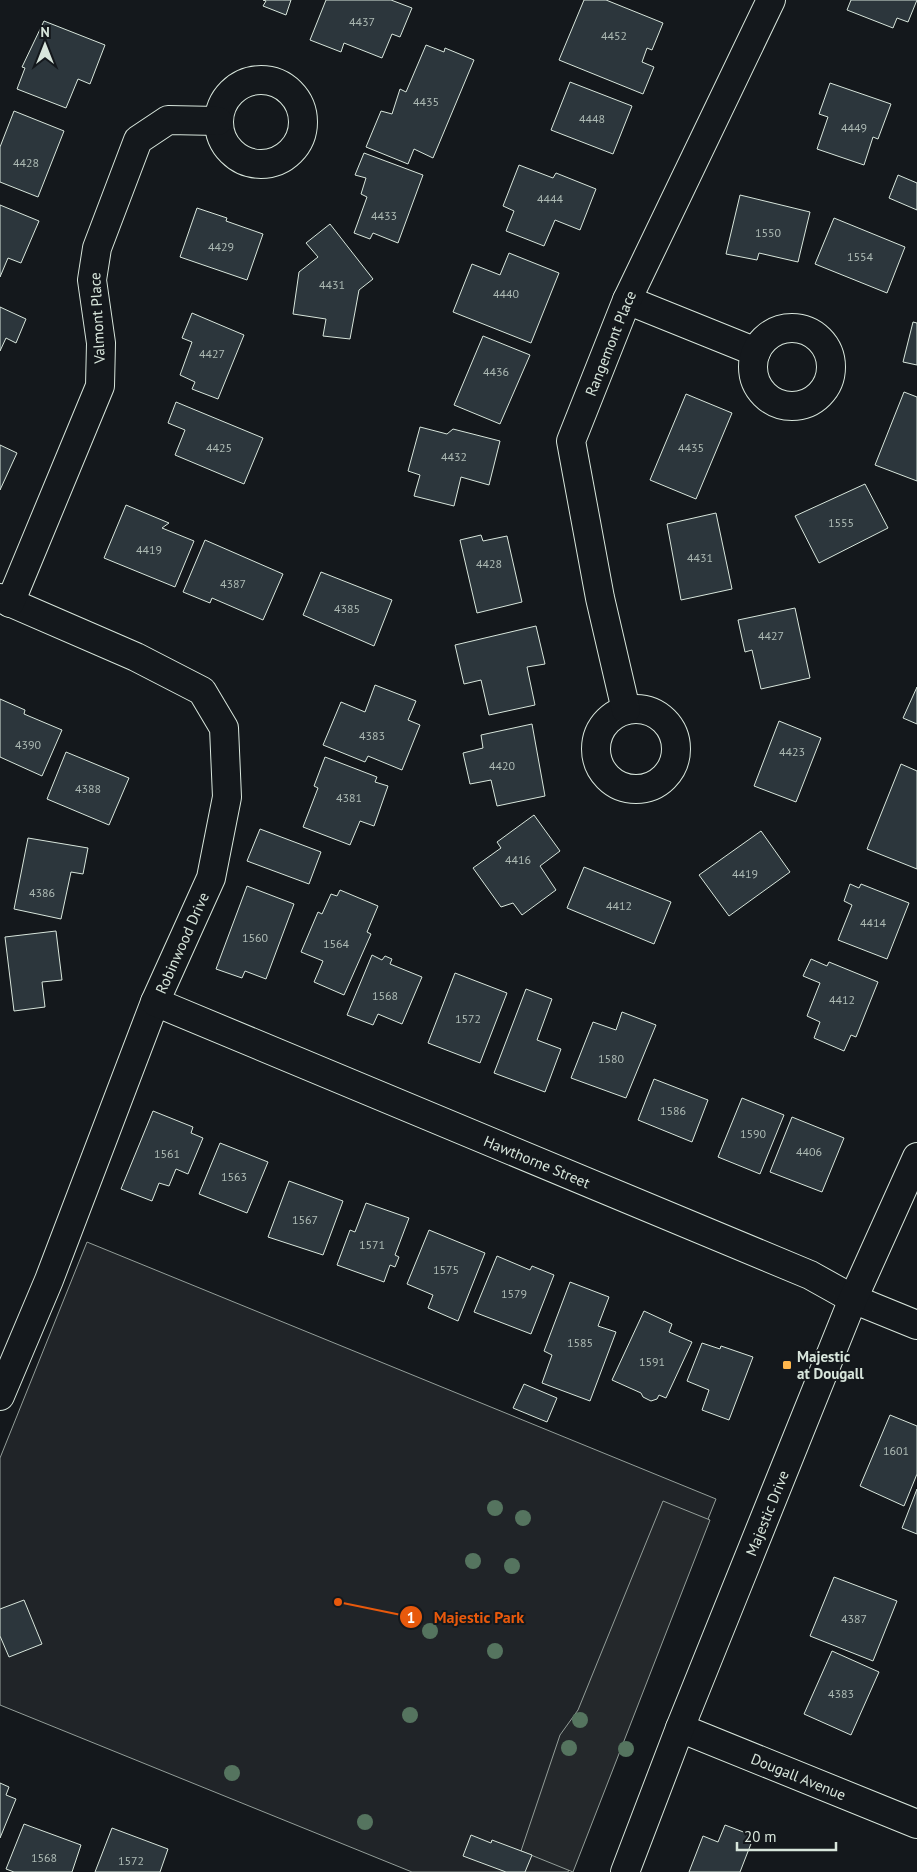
<svg xmlns="http://www.w3.org/2000/svg" width="917" height="1872" font-family="'PT Sans',sans-serif">
	<style>
		.green { fill: #202428; stroke: #939e99 }
		.parking { fill: #24282b; stroke: #939e99 }
		.building { fill: #2c363c; stroke: #d8e6dc }
		.lines { fill: none; stroke-linecap: round; stroke-linejoin: round }
		.minor-casing { stroke: #d8e6dc; stroke-width: 30 }
		.minor { stroke: #14181c; stroke-width: 28 }
		.tree { fill: #55745f }
		.poi-dot { fill: #ffb74d; stroke: #14181c; stroke-width: 2 }
		.labels { text-anchor: middle; dominant-baseline: central; stroke-width: 4; stroke-linejoin: round; paint-order: stroke }
		.number-label { font-size: 12px; fill: #adbab4 }
		.street-label { font-size: 15px; fill: #d8e6dc; stroke: #14181c }
		.poi-label { font-size: 15px; font-weight: bold; fill: #d8e6dc; stroke: #14181c; text-anchor: start }
		.leader { fill: none; stroke: #e8590c; stroke-width: 2 }
		.callout-dot { fill: #e8590c; stroke: #14181c; stroke-width: 2 }
		.mark-label { font-size: 15px; text-anchor: middle; font-weight: bold; fill: #fff }
		.callout-label { font-size: 16px; text-anchor: middle; font-weight: bold; fill: #e8590c; stroke: #14181c; stroke-width: 4; stroke-linejoin: round; paint-order: stroke }
	</style>
	<rect width="100%" height="100%" fill="#14181c"/>
	<!-- green -->
	<path class="green" d="M87,1242L716,1499L568,1872H412L0,1705V1458Z"/>
	<!-- parking -->
	<path class="parking" d="M663,1501L710,1520L573,1872L521,1851L560,1735L578,1710Z"/>
	<!-- building -->
	<path class="building" d="M263,0H291L286,15L263,6L266,1Z
		M326,0H391L412,8L400,37L392,34L382,58L344,43L341,52L310,40Z
		M584,0H606L663,23L652,50L647,48L642,62L654,67L643,94L559,60Z
		M851,0H917L908,22L897,18L893,28L847,10Z
		M44,21L105,45L90,84L78,79L66,108L17,89L25,68L22,67Z
		M426,45L444,52L445,48L474,60L433,158L414,149L408,164L366,147L381,111L392,114L400,89L406,92Z
		M570,82L632,106L613,154L551,130Z
		M830,83L891,104L878,139L873,137L864,165L817,149L828,117L819,114Z
		M14,111L64,131L38,197L0,182V147Z
		M364,153L423,175L398,243L373,233L370,239L354,233L367,197L361,194L366,178L355,175Z
		M519,165L553,178L556,173L596,189L580,230L555,220L544,246L506,231L514,211L503,206Z
		M898,175L917,183V210L889,198Z
		M740,195L810,212L798,262L759,253L757,260L726,254Z
		M0,205L39,221L21,263L8,258L0,277Z
		M197,208L227,218L226,221L263,234L247,280L180,257Z
		M834,218L905,247L887,293L815,264Z
		M330,224L373,279L359,290L350,339L323,336L326,319L293,314L299,272L318,257L306,243Z
		M509,253L559,273L531,343L453,312L472,264L500,275Z
		M0,307L26,319L16,343L6,338L0,351Z
		M192,313L244,335L218,399L192,389L195,382L180,375L192,342L182,338Z
		M913,322L917,323V365L903,362Z
		M483,336L530,355L500,424L454,405Z
		M904,392L917,397V481L875,465Z
		M686,394L732,413L696,499L650,480Z
		M176,402L263,438L244,484L175,455L185,430L168,423Z
		M420,427L447,434L453,429L500,441L489,485L461,477L454,506L414,496L420,475L408,471Z
		M0,445L17,453L0,490Z
		M865,484L888,528L819,563L795,516Z
		M126,505L169,523L162,528L194,541L175,587L104,558Z
		M716,513L732,589L681,600L667,524Z
		M481,535L483,541L507,536L522,602L477,613L460,540Z
		M205,540L283,574L263,620L212,598L210,603L183,592Z
		M321,572L392,600L374,646L303,615Z
		M795,608L810,678L761,689L752,650L745,652L738,620Z
		M536,626L545,664L527,667L535,705L489,715L481,680L464,684L455,645Z
		M375,685L416,701L408,720L420,725L402,770L368,756L365,762L323,745L341,702L365,712Z
		M917,687V724L903,718Z
		M0,699L25,710L24,714L62,730L42,776L0,757Z
		M779,721L821,738L796,802L754,786Z
		M532,724L545,796L497,806L491,780L470,784L463,753L483,748L481,735Z
		M66,752L129,778L109,825L47,799Z
		M325,757L377,777L375,782L388,786L374,826L360,821L350,845L303,827L318,788L314,786Z
		M901,764L917,771V869L867,849Z
		M534,815L560,851L540,866L556,890L522,915L513,903L501,907L473,868L501,848L497,842Z
		M260,829L321,852L309,884L247,861Z
		M761,831L790,872L729,916L699,875Z
		M28,838L88,848L83,874L71,872L61,919L14,909Z
		M584,867L671,902L654,944L567,908Z
		M850,884L859,888L861,884L909,903L887,959L838,940L852,905L844,901Z
		M247,886L294,904L266,979L245,971L242,978L216,969Z
		M340,890L378,906L367,932L371,934L344,995L314,982L323,961L301,952L318,912L322,914L331,894L337,896Z
		M56,931L62,980L42,982L45,1007L14,1011L5,937Z
		M372,955L382,960L385,956L392,959L390,964L422,977L402,1024L378,1014L373,1025L347,1015Z
		M811,959L827,966L829,962L878,982L856,1037L851,1035L844,1051L814,1038L820,1022L807,1016L820,983L803,976Z
		M455,973L507,993L480,1063L428,1043Z
		M526,989L552,999L537,1040L561,1049L545,1092L494,1073Z
		M622,1012L656,1025L626,1098L571,1078L593,1022L616,1030Z
		M654,1079L708,1100L692,1142L638,1120Z
		M742,1098L784,1115L760,1174L718,1157Z
		M153,1111L193,1127L191,1133L203,1138L188,1174L176,1169L169,1186L159,1183L152,1201L121,1189Z
		M792,1117L844,1138L822,1192L770,1172Z
		M220,1143L268,1162L247,1213L199,1194Z
		M289,1181L343,1201L323,1255L268,1237Z
		M366,1203L409,1218L395,1255L399,1257L395,1267L390,1265L384,1282L337,1265L350,1230L355,1232Z
		M429,1230L485,1253L458,1321L428,1308L433,1295L407,1284Z
		M497,1256L530,1270L532,1266L554,1275L531,1334L474,1312Z
		M570,1282L609,1297L598,1326L616,1332L590,1401L542,1383L552,1355L544,1351Z
		M644,1311L672,1324L669,1332L692,1342L666,1398L659,1395L657,1399L651,1401L643,1397L641,1393L612,1380Z
		M702,1343L720,1349L721,1346L753,1357L729,1420L702,1410L709,1390L687,1381Z
		M524,1384L557,1398L547,1422L513,1408Z
		M890,1415L917,1426V1474L904,1506L860,1486Z
		M917,1489V1534L902,1528Z
		M834,1577L897,1601L873,1661L810,1636Z
		M24,1600L42,1644L9,1657L0,1636V1609Z
		M832,1651L879,1672L851,1735L804,1714Z
		M0,1783L9,1787L6,1795L16,1799L0,1838Z
		M24,1824L81,1845L72,1872H14L6,1869Z
		M725,1825L754,1836L740,1872H689L703,1836L718,1842Z
		M112,1828L168,1849L160,1872H95Z
		M471,1835L491,1843L492,1840L532,1855L525,1872H506L463,1856Z"/>
	<g class="lines">
		<!-- minor casing -->
		<g class="minor-casing">
			<g id="minor">
				<circle cx="261" cy="122" r="42"/>
				<path d="M627,300L756,352"/>
				<circle cx="792" cy="367" r="39"/>
				<path d="M0,598L136,657L202,691L224,728L227,797L211,878L155,1002L49,1280L0,1396"/>
				<path d="M10,603L100,386L101,343L92,280L97,248L138,140L168,120L218,121"/>
				<circle cx="636" cy="749" r="40"/>
				<path id="s1" d="M626,710L600,598L571,441L627,300L771,0"/>
				<path id="s2" d="M155,1002L810,1275L853,1299L917,1325"/>
				<path id="s3" d="M680,1728L917,1824"/>
				<path id="s4" d="M625,1872L680,1728L853,1299L917,1157"/>
			</g>
		</g>
		<!-- minor -->
		<use href="#minor" class="minor"/>
	</g>
	<!-- trees -->
	<g class="tree">
		<circle cx="495" cy="1508" r="8"/>
		<circle cx="523" cy="1518" r="8"/>
		<circle cx="473" cy="1561" r="8"/>
		<circle cx="512" cy="1566" r="8"/>
		<circle cx="430" cy="1631" r="8"/>
		<circle cx="495" cy="1651" r="8"/>
		<circle cx="410" cy="1715" r="8"/>
		<circle cx="580" cy="1720" r="8"/>
		<circle cx="569" cy="1748" r="8"/>
		<circle cx="626" cy="1749" r="8"/>
		<circle cx="232" cy="1773" r="8"/>
		<circle cx="365" cy="1822" r="8"/>
	</g>
	<!-- markers -->
	<rect class="poi-dot" x="782" y="1360" width="10" height="10" rx="2.5"/>
	<g class="labels">
		<!-- number labels -->
		<g class="number-label">
			<text x="362" y="21">4437</text>
			<text x="614" y="35">4452</text>
			<text x="426" y="101">4435</text>
			<text x="592" y="118">4448</text>
			<text x="854" y="127">4449</text>
			<text x="26" y="162">4428</text>
			<text x="550" y="198">4444</text>
			<text x="384" y="215">4433</text>
			<text x="768" y="232">1550</text>
			<text x="221" y="246">4429</text>
			<text x="860" y="256">1554</text>
			<text x="332" y="284">4431</text>
			<text x="506" y="293">4440</text>
			<text x="212" y="353">4427</text>
			<text x="496" y="371">4436</text>
			<text x="219" y="447">4425</text>
			<text x="691" y="447">4435</text>
			<text x="454" y="456">4432</text>
			<text x="841" y="522">1555</text>
			<text x="149" y="549">4419</text>
			<text x="700" y="557">4431</text>
			<text x="489" y="563">4428</text>
			<text x="233" y="583">4387</text>
			<text x="347" y="608">4385</text>
			<text x="771" y="635">4427</text>
			<text x="372" y="735">4383</text>
			<text x="28" y="744">4390</text>
			<text x="792" y="751">4423</text>
			<text x="502" y="765">4420</text>
			<text x="88" y="788">4388</text>
			<text x="349" y="797">4381</text>
			<text x="518" y="859">4416</text>
			<text x="745" y="873">4419</text>
			<text x="42" y="892">4386</text>
			<text x="619" y="905">4412</text>
			<text x="873" y="922">4414</text>
			<text x="255" y="937">1560</text>
			<text x="336" y="943">1564</text>
			<text x="385" y="995">1568</text>
			<text x="842" y="999">4412</text>
			<text x="468" y="1018">1572</text>
			<text x="611" y="1058">1580</text>
			<text x="673" y="1110">1586</text>
			<text x="753" y="1133">1590</text>
			<text x="809" y="1151">4406</text>
			<text x="167" y="1153">1561</text>
			<text x="234" y="1176">1563</text>
			<text x="305" y="1219">1567</text>
			<text x="372" y="1244">1571</text>
			<text x="446" y="1269">1575</text>
			<text x="514" y="1293">1579</text>
			<text x="580" y="1342">1585</text>
			<text x="652" y="1361">1591</text>
			<text x="896" y="1450">1601</text>
			<text x="854" y="1618">4387</text>
			<text x="841" y="1693">4383</text>
			<text x="44" y="1857">1568</text>
			<text x="131" y="1860">1572</text>
		</g>
		<!-- street labels -->
		<g class="street-label">
			<text transform="translate(97 318) rotate(-93)">Valmont Place</text>
			<text stroke="none"><textPath href="#s1" startOffset="380">Rangemont Place</textPath></text>
			<text transform="translate(182 943) rotate(-66)">Robinwood Drive</text>
			<text stroke="none"><textPath href="#s2" startOffset="414">Hawthorne Street</textPath></text>
			<text stroke="none"><textPath href="#s4" startOffset="386">Majestic Drive</textPath></text>
			<text stroke="none"><textPath href="#s3" startOffset="128">Dougall Avenue</textPath></text>
		</g>
		<!-- poi labels -->
		<g class="poi-label">
			<text x="797" y="1356">Majestic<tspan x="797" dy="17">at Dougall</tspan></text>
		</g>
	</g>
	<!-- callouts -->
	<path class="leader" d="M338 1602L411 1617"/>
	<g class="callout-dot">
		<circle cx="338" cy="1602" r="5"/>
		<circle cx="411" cy="1617" r="12"/>
	</g>
	<g class="mark-label">
		<text x="411" y="1623">1</text>
	</g>
	<g class="callout-label">
		<text x="479" y="1623">Majestic Park</text>
	</g>
	<!-- north arrow -->
	<g transform="translate(45 45)" stroke="#14181c" stroke-width="4" paint-order="stroke">
	<path d="M0-4L9 19L0 12L-9 19Z" fill="#d8e6dc"/>
	<text y="-8" font-size="14" font-weight="bold" text-anchor="middle" fill="#d8e6dc">N</text>
	</g>
	<!-- scale -->
	<path d="M737 1842v8h99v-8" fill="none" stroke="#d8e6dc" stroke-width="2.5"/>
	<text x="744" y="1842" font-size="15" fill="#d8e6dc" stroke="#14181c" stroke-width="4" paint-order="stroke">20 m</text>
</svg>
